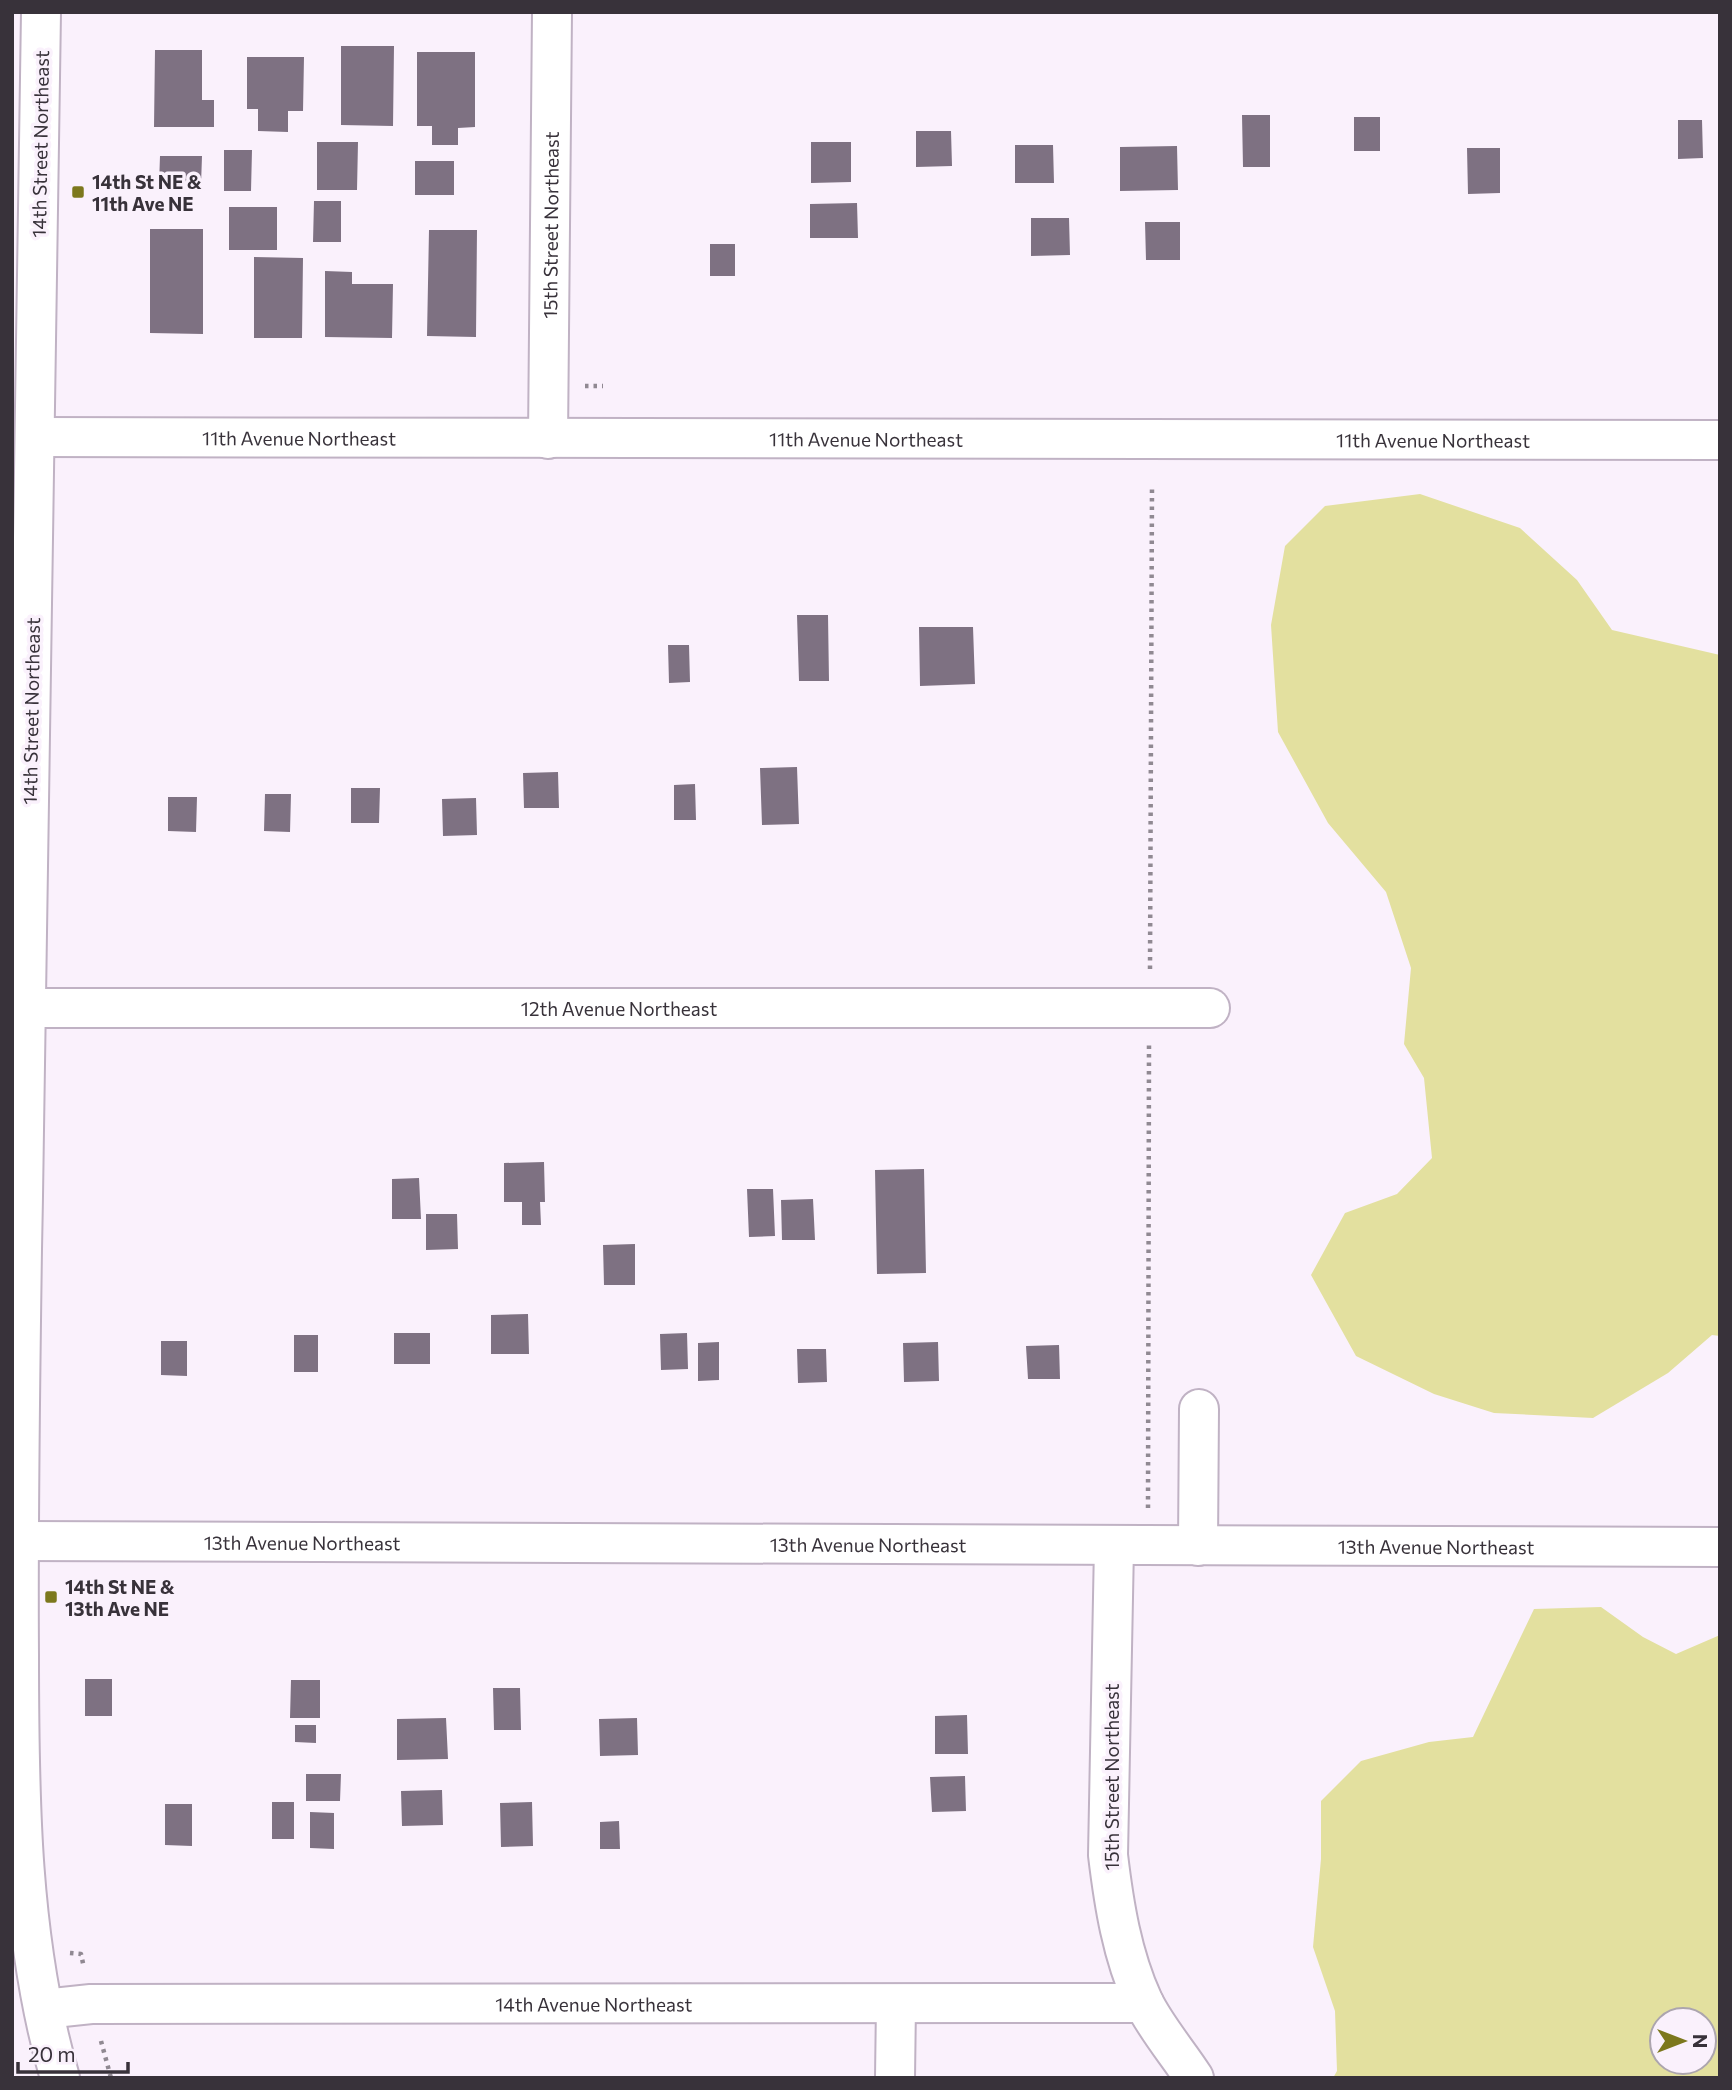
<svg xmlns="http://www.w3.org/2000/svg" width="1732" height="2090" font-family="Commissioner,sans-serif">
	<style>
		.green { fill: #e3e09f; fill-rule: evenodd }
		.building { fill: #7e7182 }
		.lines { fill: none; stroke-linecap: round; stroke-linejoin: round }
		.minor-casing { stroke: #c0b2c4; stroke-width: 42 }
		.tertiary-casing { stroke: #c0b2c4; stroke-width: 42 }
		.secondary-casing { stroke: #c0b2c4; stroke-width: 42 }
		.path { stroke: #908992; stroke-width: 4.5; stroke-dasharray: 3.5 5; stroke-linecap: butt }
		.minor { stroke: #fff; stroke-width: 38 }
		.tertiary { stroke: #fff; stroke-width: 38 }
		.secondary { stroke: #fff; stroke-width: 38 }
		.poi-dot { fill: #7c781d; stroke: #faf1fc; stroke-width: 2.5 }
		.labels { text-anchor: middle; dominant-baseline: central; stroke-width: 7; stroke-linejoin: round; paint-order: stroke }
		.street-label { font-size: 19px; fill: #38323a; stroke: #faf1fc }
		.poi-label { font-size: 19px; font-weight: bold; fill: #38323a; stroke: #faf1fc; text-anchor: start }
	</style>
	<rect width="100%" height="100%" fill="#faf1fc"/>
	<!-- green -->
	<path class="green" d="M1420,494L1520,528L1577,580L1612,630L1720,655V1336L1712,1335L1668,1373L1593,1418L1494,1413L1434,1394L1356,1356L1311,1275L1345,1213L1397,1194L1432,1158L1424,1078L1404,1044L1411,968L1386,892L1328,823L1278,732L1271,625L1285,546L1325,506Z
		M1601,1607L1643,1637L1676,1654L1720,1635V2078H1333L1337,2071L1335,2011L1313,1947L1321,1859V1801L1361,1761L1429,1742L1473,1737L1534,1609ZM1662,2020H1704V2062H1662Z"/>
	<!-- building -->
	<path class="building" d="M341,46H394L393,126L341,125Z
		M155,50H202V100H214V127H154Z
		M417,52H475V127L458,128V145H432V126H417Z
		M247,57H304L303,111H288V132L258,131V109H247Z
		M1242,115H1270V167H1243Z
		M1354,117H1380V151H1354Z
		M1678,120H1702L1703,158L1678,159Z
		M916,131H951L952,166L916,167Z
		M317,142H358L357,190H317Z
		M811,142H851V182L811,183Z
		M1015,145H1053L1054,183H1015Z
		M1177,146L1178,190L1120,191V147Z
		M1467,148H1500V193L1468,194Z
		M224,150H252L251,191H224Z
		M160,156H202L201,185H159Z
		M415,161H454V195H415Z
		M314,201H341V242H313Z
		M857,203L858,238H810V204Z
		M229,207H277V250H229Z
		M1031,218H1069L1070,255L1031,256Z
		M1145,222H1180V260H1146Z
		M150,229H203V334L150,333Z
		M429,230H477L476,337L427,336Z
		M710,244H735V276H710Z
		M254,257L303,258L302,338H254Z
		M325,271L352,272V284H393L392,338L325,337Z
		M797,615H828L829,681H799Z
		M919,627H973L975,684L920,686Z
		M668,645H689L690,682L669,683Z
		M797,767L799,824L762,825L760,768Z
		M558,772L559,808H524L523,773Z
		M695,784L696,820H674V785Z
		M351,788H380L379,823H351Z
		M265,794H291L290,832L264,831Z
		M168,797H197L196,832L168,831Z
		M476,798L477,835L443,836L442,799Z
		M544,1162L545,1202H540L541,1225H522V1202H504V1163Z
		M924,1169L926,1273L877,1274L875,1170Z
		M419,1178L421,1219H392V1179Z
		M747,1189H773L775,1236L749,1237Z
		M813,1199L815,1240H782L781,1200Z
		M426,1214H457L458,1249L426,1250Z
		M635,1244V1285H604L603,1245Z
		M528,1314L529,1354H491V1315Z
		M394,1333H430V1364H394Z
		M687,1333L688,1369L661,1370L660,1334Z
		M294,1335H318V1372H294Z
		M161,1341H187V1376L161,1375Z
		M719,1342V1380L698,1381V1343Z
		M938,1342L939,1381L904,1382L903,1343Z
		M1059,1345L1060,1379H1028L1026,1346Z
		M797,1349H826L827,1382L798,1383Z
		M85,1679H112V1716H85Z
		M291,1680H320V1718H290Z
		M493,1688H520L521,1730H494Z
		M967,1715L968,1754H935V1716Z
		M446,1718L448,1759L397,1760V1719Z
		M637,1718L638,1755L600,1756L599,1719Z
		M295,1725H316V1743L295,1742Z
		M306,1774H341L340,1801H306Z
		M965,1776L966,1811L932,1812L930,1777Z
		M442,1790L443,1825L402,1826L401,1791Z
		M272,1802H294V1839H272Z
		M532,1802L533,1846L501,1847L500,1803Z
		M165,1804H192V1846L165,1845Z
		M310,1812L334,1813V1849L310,1848Z
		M619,1821L620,1849H600V1822Z"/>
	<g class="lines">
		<!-- minor casing -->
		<g class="minor-casing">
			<g id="minor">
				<path id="s1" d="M548,439L552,12"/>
				<path id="s2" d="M27,1008H1210"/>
				<path id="s3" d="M18,1541L1720,1547"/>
				<path d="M1114,1546L1108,1855C1114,1905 1122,1955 1143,2001C1156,2028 1178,2053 1194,2078"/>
				<path d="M1198,1546L1199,1409"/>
				<path id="s4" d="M44,2009L91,2004L1144,2003"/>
				<path d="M895,2078L896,2004"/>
			</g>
		</g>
		<!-- tertiary casing -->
		<g class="tertiary-casing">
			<g id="tertiary">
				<path id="s5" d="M35,437L1720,440"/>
			</g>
		</g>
		<!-- secondary casing -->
		<g class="secondary-casing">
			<path id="secondary" d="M41,12C36,425 30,837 22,1249C20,1385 18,1520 19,1655C19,1796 20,1941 60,2078"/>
		</g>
		<!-- path -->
		<path class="path" d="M585,386H603
			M1150,969L1152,487
			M1148,1508L1149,1045
			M70,1953L81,1954L84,1968
			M101,2041L111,2078"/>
		<!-- minor -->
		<use href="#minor" class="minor"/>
		<!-- tertiary -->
		<use href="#tertiary" class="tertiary"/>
		<!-- secondary -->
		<use href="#secondary" class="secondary"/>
	</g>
	<!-- markers -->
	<g class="poi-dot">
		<rect x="71" y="185" width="14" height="14" rx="3.5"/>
		<rect x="44" y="1590" width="14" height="14" rx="3.5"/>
	</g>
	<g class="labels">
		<!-- street labels -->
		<g class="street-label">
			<text transform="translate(40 144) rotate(-89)">14th Street Northeast</text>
			<text stroke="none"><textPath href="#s1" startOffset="214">15th Street Northeast</textPath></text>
			<text stroke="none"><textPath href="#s5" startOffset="264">11th Avenue Northeast</textPath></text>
			<text stroke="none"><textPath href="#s5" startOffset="831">11th Avenue Northeast</textPath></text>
			<text stroke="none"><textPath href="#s5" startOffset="1398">11th Avenue Northeast</textPath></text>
			<text transform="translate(31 711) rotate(-89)">14th Street Northeast</text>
			<text stroke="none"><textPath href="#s2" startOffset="592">12th Avenue Northeast</textPath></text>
			<text stroke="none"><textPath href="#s3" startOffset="284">13th Avenue Northeast</textPath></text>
			<text stroke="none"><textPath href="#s3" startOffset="850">13th Avenue Northeast</textPath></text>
			<text stroke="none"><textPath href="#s3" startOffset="1418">13th Avenue Northeast</textPath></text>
			<text transform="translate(1111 1777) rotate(-90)">15th Street Northeast</text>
			<text stroke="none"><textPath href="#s4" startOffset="550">14th Avenue Northeast</textPath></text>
		</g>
		<!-- poi labels -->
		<g class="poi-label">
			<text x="92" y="181">14th St NE &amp;<tspan x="92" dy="22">11th Ave NE</tspan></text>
			<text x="65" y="1586">14th St NE &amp;<tspan x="65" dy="22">13th Ave NE</tspan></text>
		</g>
	</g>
	<!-- border -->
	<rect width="1732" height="2090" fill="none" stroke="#38323a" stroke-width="28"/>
	<!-- north arrow -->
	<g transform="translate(1683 2041) rotate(90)"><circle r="33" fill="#faf1fc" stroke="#aca5ae" stroke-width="2"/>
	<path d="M0-5L12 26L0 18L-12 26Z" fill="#7c781d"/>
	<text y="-10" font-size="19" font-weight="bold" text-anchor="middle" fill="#38323a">N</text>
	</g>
	<!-- scale -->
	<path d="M18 2062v10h110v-10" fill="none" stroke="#38323a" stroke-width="3.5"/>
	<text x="28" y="2062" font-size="21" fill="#38323a" stroke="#faf1fc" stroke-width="5" paint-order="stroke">20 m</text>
</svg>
